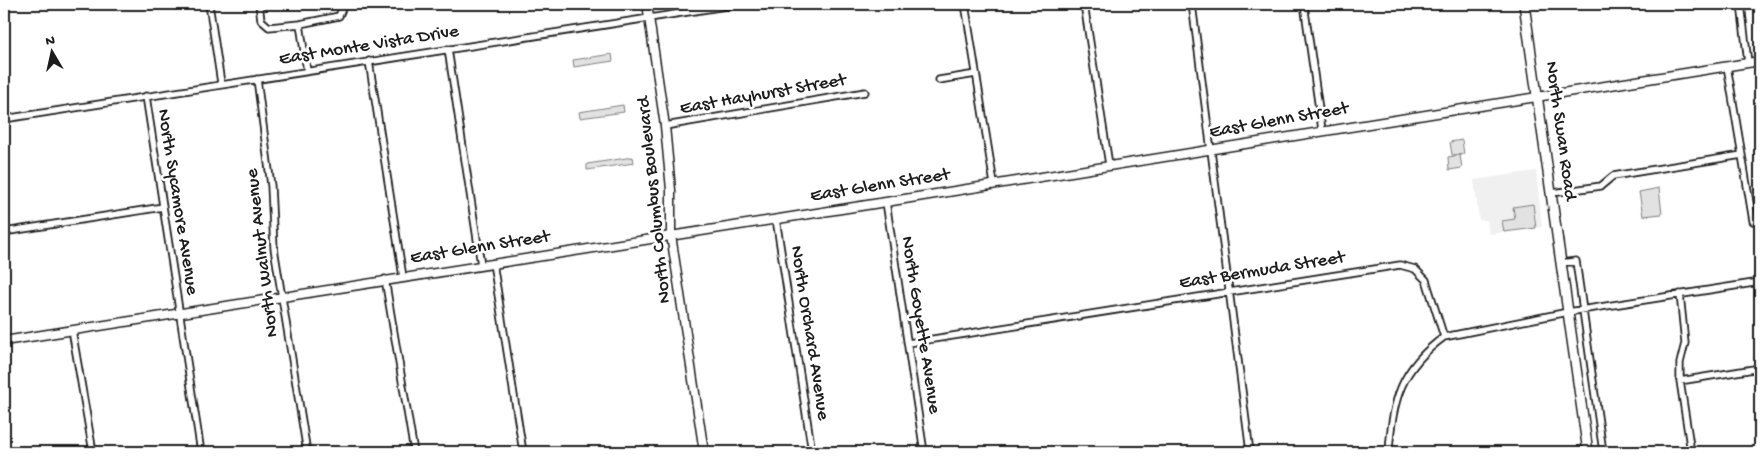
<svg xmlns="http://www.w3.org/2000/svg" width="1764" height="456" font-family="'Gochi Hand',sans-serif">
	<style>
		.built { fill: #f0f0f0 }
		.green { fill: #e2e2e2; stroke: #7f7f7f }
		.lines { fill: none; stroke-linecap: round; stroke-linejoin: round }
		.minor-casing { stroke: #1c1c1c; stroke-width: 9 }
		.tertiary-casing { stroke: #1c1c1c; stroke-width: 11 }
		.primary-casing { stroke: #1c1c1c; stroke-width: 12 }
		.minor { stroke: #fff; stroke-width: 5.5 }
		.tertiary { stroke: #fff; stroke-width: 8 }
		.primary { stroke: #fff; stroke-width: 9 }
		.labels { text-anchor: middle; dominant-baseline: central; stroke-width: 5; stroke-linejoin: round; paint-order: stroke }
		.street-label { font-size: 19px; fill: #1c1c1c; stroke: #fff }
	</style>
	<rect width="100%" height="100%" fill="#fff"/>
	<filter id="ink" filterUnits="userSpaceOnUse"><feTurbulence type="fractalNoise" baseFrequency=".02" numOctaves="2"/><feDisplacementMap in="SourceGraphic" scale="10" xChannelSelector="R" yChannelSelector="G"/><feConvolveMatrix kernelMatrix="1 2 1 2 8 2 1 2 1" color-interpolation-filters="sRGB"/></filter>
	<g filter="url(#ink)">
		<!-- built -->
		<path class="built" d="M1536,171L1542,227L1489,234L1487,220H1479L1474,180Z"/>
		<!-- green -->
		<path class="green" d="M577,4H617L579,10Z
			M612,54L613,61L574,67L573,60Z
			M623,105L624,112L580,118L579,112Z
			M1462,140L1464,154L1452,155L1450,142Z
			M1460,155L1462,168L1449,170L1448,157Z
			M633,157L634,163L587,170V164Z
			M1659,188L1662,214L1643,216L1639,192Z
			M1533,204L1536,228L1504,232L1502,221L1515,219L1513,207Z"/>
		<g class="lines">
			<!-- minor casing -->
			<g class="minor-casing">
				<path id="minor" d="M209,4L221,83
					M259,4L261,20L269,27L300,24L339,16L344,4
					M965,4L994,184
					M1084,4L1109,165
					M1192,4L1250,452
					M1304,4L1322,130
					M1741,4L1748,63
					M300,24L307,71
					M448,49L481,265
					M369,61L403,277
					M1727,66L1753,221
					M257,79L271,186L274,248L307,452
					M939,80L976,74
					M146,96L201,452
					M4,119L739,4
					M665,126L865,92
					M1552,193L1601,186L1613,176L1742,155
					M886,202L924,452
					M776,219L812,452
					M4,232L163,207
					M493,263L523,452
					M1561,263L1576,261L1603,452
					M385,279L414,452
					M1680,294L1685,343L1680,363V381L1691,452
					M72,330L93,452
					M1444,337L1568,312L1760,282
					M908,343L1400,265L1415,269L1426,280L1444,337C1401,368 1392,400 1389,452
					M1680,381L1760,368
					M1374,452L1389,450"/>
			</g>
			<!-- tertiary casing -->
			<g class="tertiary-casing">
				<path id="tertiary" d="M647,4L665,126L671,190V235L704,452
					M4,341L886,202L1760,61"/>
			</g>
			<!-- primary casing -->
			<g class="primary-casing">
				<path id="primary" d="M1524,4L1588,452"/>
			</g>
			<!-- minor -->
			<use href="#minor" class="minor"/>
			<!-- tertiary -->
			<use href="#tertiary" class="tertiary"/>
			<!-- primary -->
			<use href="#primary" class="primary"/>
		</g>
	</g>
	<g class="labels">
		<!-- street labels -->
		<g class="street-label">
			<text transform="translate(369 46) rotate(-9)">East Monte Vista Drive</text>
			<text transform="translate(763 95) rotate(-10)">East Hayhurst Street</text>
			<text transform="translate(1279 121) rotate(-10)">East Glenn Street</text>
			<text transform="translate(1560 131) rotate(82)">North Swan Road</text>
			<text transform="translate(880 186) rotate(-9)">East Glenn Street</text>
			<text transform="translate(655 200) rotate(-96)">North Columbus Boulevard</text>
			<text transform="translate(177 202) rotate(81)">North Sycamore Avenue</text>
			<text transform="translate(480 248) rotate(-9)">East Glenn Street</text>
			<text transform="translate(263 253) rotate(-97)">North Walnut Avenue</text>
			<text transform="translate(1262 271) rotate(-9)">East Bermuda Street</text>
			<text transform="translate(920 325) rotate(81)">North Goyette Avenue</text>
			<text transform="translate(809 333) rotate(81)">North Orchard Avenue</text>
		</g>
	</g>
	<!-- margin -->
	<rect width="1764" height="456" fill="none" stroke="#fff" stroke-width="20"/>
	<rect x="10" y="10" width="1744" height="436" fill="none" stroke="#1c1c1c" stroke-width="2" filter="url(#ink)"/>
	<!-- north arrow -->
	<g transform="translate(52 52) rotate(351)" stroke="#ffffff" stroke-width="4" paint-order="stroke">
	<path d="M0-4L9 19L0 12L-9 19Z" fill="#1c1c1c"/>
	<text y="-8" font-size="14" font-weight="bold" text-anchor="middle" fill="#1c1c1c">N</text>
	</g>
</svg>
